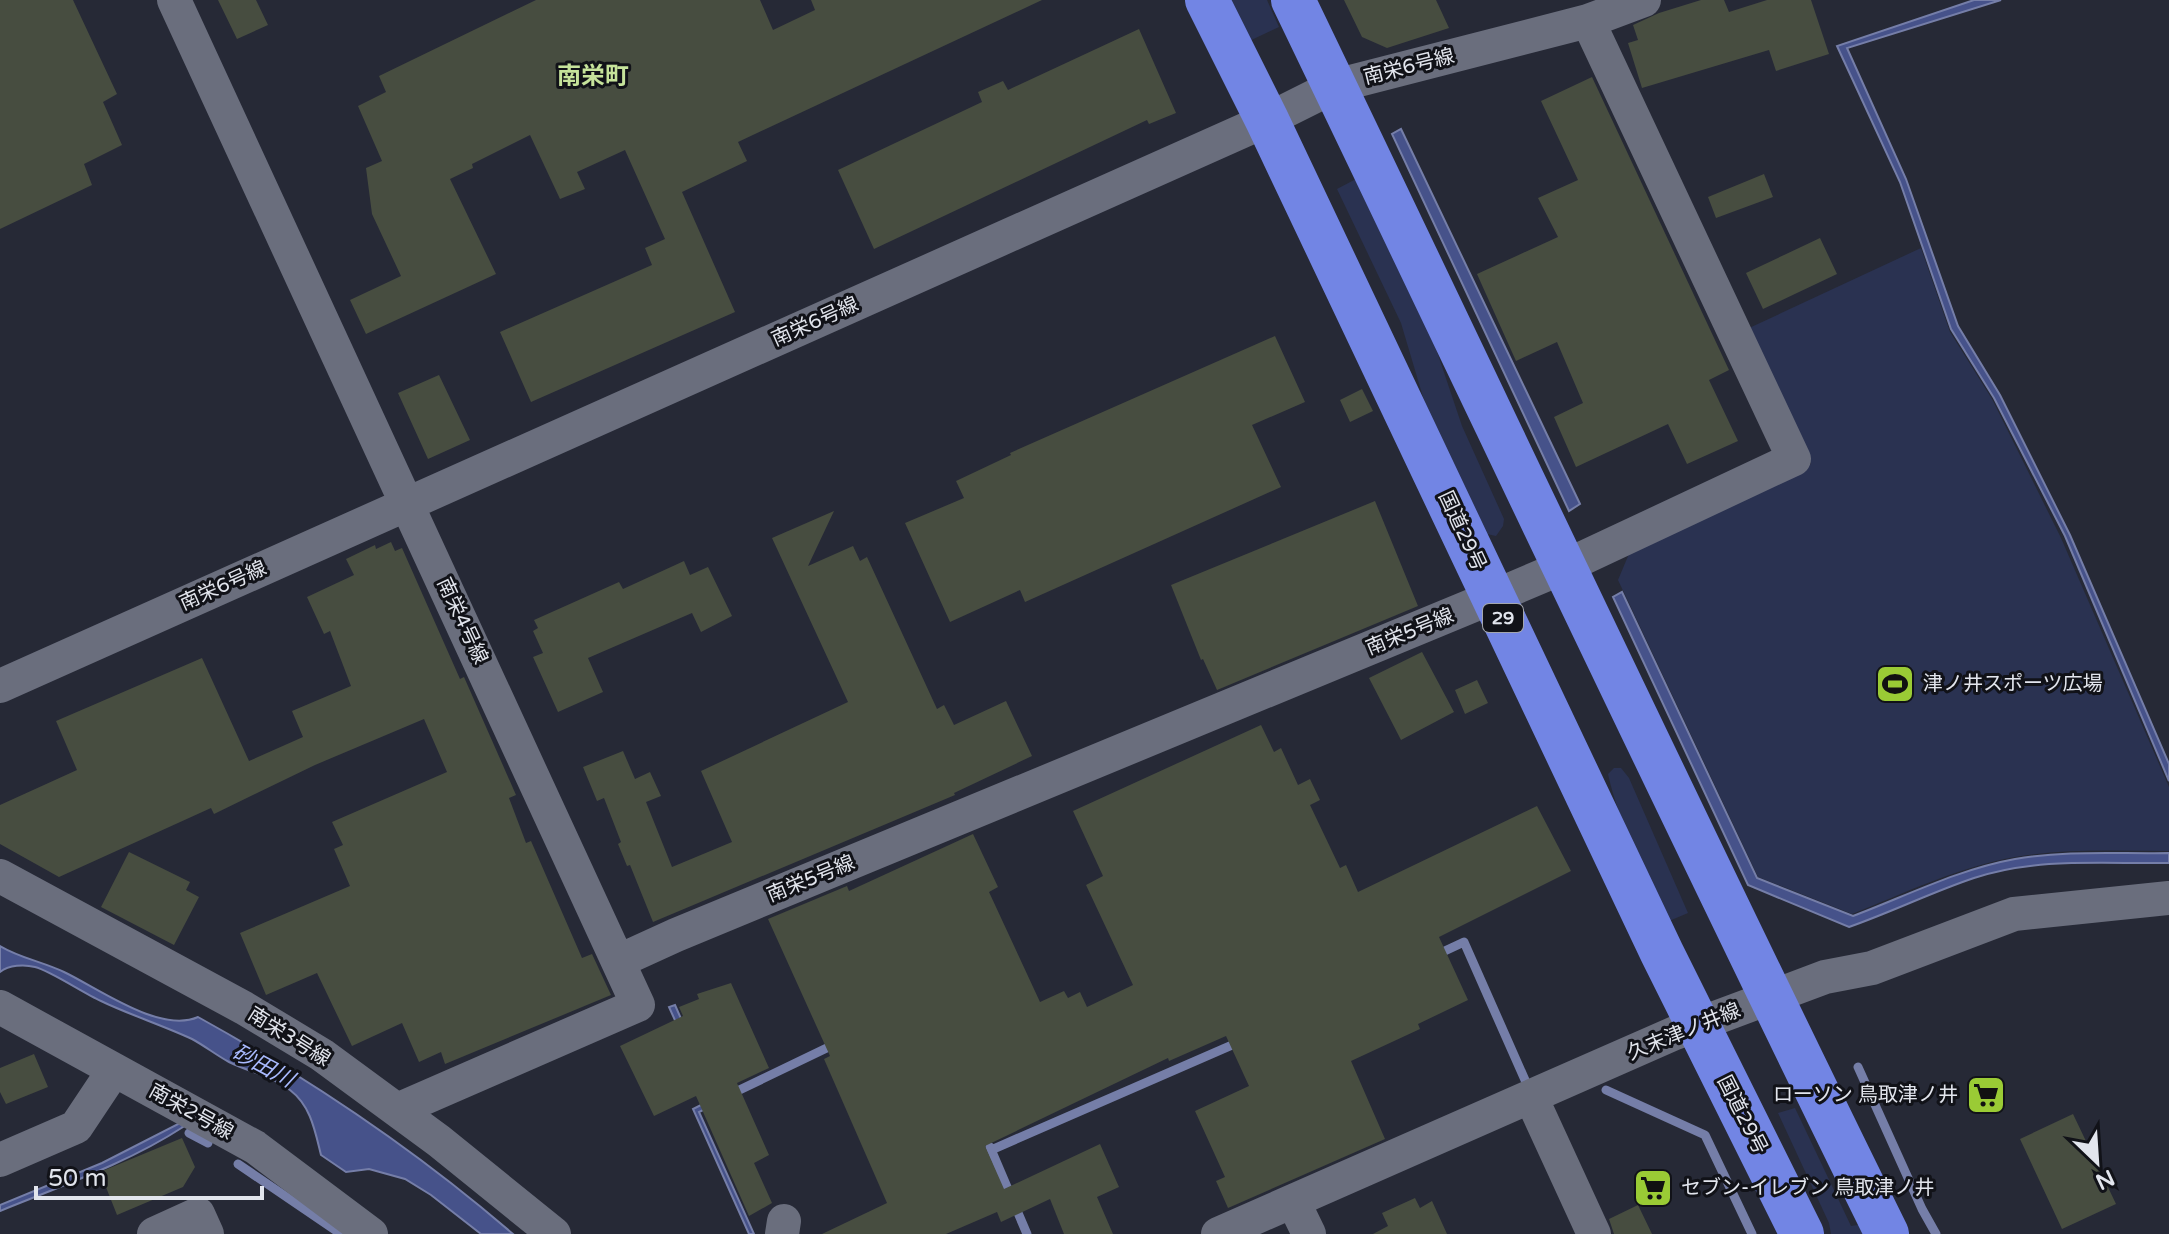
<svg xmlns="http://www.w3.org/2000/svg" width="2169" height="1234" font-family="'Varela Round','Noto Sans JP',sans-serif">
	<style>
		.green { fill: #2a3251 }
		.water { fill: #46528a; stroke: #757ea8; stroke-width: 2 }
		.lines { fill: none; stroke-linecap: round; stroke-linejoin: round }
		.stream { stroke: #757ea8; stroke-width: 9 }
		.building { fill: #474d40 }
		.minor { stroke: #6a6e7d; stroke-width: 34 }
		.highway { stroke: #7285e4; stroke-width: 44 }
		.labels { text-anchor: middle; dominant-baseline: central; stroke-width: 6; stroke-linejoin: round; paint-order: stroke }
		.shield { fill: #111218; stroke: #a3a6ad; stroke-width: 2 }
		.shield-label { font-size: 18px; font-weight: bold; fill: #e2e5ed }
		.street-label { font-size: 20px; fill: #e2e5ed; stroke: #111218 }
		.poi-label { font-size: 20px; fill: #e2e5ed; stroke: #111218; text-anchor: start }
		.water-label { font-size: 22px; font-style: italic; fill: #a9bafe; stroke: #111218 }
		.quarter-label { font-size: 24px; font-weight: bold; fill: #c6e39b; stroke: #111218 }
	</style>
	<rect width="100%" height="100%" fill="#262936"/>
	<!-- green -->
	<path class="green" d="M1224,0H1267L1279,27L1245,43Z
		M1356,179L1425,316L1462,426L1504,519L1503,526L1496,536L1487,534L1444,450L1423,397L1401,323L1337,189Z
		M1921,248L1950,332L1992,399L2061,538L2169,787V851C2118,851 2065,848 2015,857C1958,867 1905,893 1852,914L1758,877L1618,580L1631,549L1811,464L1747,329Z
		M1614,768H1621L1629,778L1688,913L1669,921C1647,874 1619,825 1608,774Z
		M1795,1108L1851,1226L1864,1224L1869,1234H1831L1829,1223L1778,1113Z"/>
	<!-- water -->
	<path class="water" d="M1974,0H2001L1847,48L1906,179L1958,326L2000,395L2070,535L2169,764V781L2065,536L1994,398L1951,329L1900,182L1837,46Z
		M1401,129L1580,504L1569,511L1392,134Z
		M1622,592L1757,878L1853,916C1906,896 1959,869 2015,859C2066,850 2118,854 2169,853V863C2104,864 2037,857 1974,878C1932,892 1892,912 1849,927L1748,885L1613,597Z
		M0,946C20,958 43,962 64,972C98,988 160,1034 198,1017C310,1079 417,1151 513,1234H481L431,1195L405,1179L369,1169L346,1172L321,1155C315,1131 311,1106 290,1090C272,1076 249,1072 229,1062C216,1055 205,1046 192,1039C162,1025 130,1015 101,1001C83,993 51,971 35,967C24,964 9,965 0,972Z
		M675,1005L718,1103L699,1112L754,1234H749L693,1109L711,1100L669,1007Z
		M180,1123L183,1127C128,1163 61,1186 0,1211V1205L102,1163Z"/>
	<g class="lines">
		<!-- stream -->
		<path class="stream" d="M1434,956L1464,942L1525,1080
			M1858,1067L1922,1209L1936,1234
			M1606,1090L1705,1135L1752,1234
			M729,1095L835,1044
			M189,1133L208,1143
			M990,1147L1027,1234
			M991,1150L1241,1041
			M238,1164L341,1234"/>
	</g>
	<!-- building -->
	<path class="building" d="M0,0H73L117,94L103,102L122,145L84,164L92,185L0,229Z
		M218,0H256L268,25L237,39Z
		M536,0H760L773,30L815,10L811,0H1042L738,142L747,161L682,192L735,312L531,402L500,332L652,265L645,248L665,239L625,150L577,172L585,189L560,199L530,135L472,164L473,168L450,179L496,274L366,334L350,300L401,276L372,214L366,168L382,161L358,106L386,92L379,76Z
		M1344,0H1436L1449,28L1387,48L1362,37Z
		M1701,0H1724L1729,12L1767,0H1811L1829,54L1776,71L1769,50L1642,88L1628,43L1638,40L1633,25L1659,13Z
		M1139,29L1176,113L1149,124L1147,120L874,249L838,170L982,102L978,92L1003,81L1008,90Z
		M1592,77L1729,370L1709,380L1738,441L1687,464L1668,424L1576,467L1554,417L1583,403L1557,342L1516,361L1477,274L1558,237L1538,198L1578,180L1541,101Z
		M1764,174L1773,197L1716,218L1708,197Z
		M1820,238L1837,274L1763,309L1746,273Z
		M1275,336L1305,402L1252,425L1281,487L1025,602L1020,590L950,622L905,523L964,498L956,481L1011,455L1010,453Z
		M439,375L470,440L428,459L398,393Z
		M1362,389L1373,411L1350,422L1340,400Z
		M1375,501L1418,606L1217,690L1203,659L1201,660L1171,585Z
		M834,511L808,566L853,546L860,561L867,557L937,709L944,705L954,725L1006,701L1032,756L954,793L955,795L653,922L630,865L627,866L618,844L621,842L604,798L597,801L583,767L623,751L635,779L650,772L661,796L646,802L672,867L732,842L701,771L848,702L772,538Z
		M391,542L395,551L402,548L460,679L464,677L516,795L509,798L526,843L531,841L582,958L592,954L611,995L445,1064L441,1052L419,1062L402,1023L352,1046L317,973L266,995L240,933L350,886L334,849L343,845L332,822L447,772L424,719L315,765L214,814L211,808L59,877L0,844V805L77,770L56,721L202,658L249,761L303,737L292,711L351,686L330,631L324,634L307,597L354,575L346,559L375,545L376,549Z
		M684,561L690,575L708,567L732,616L701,632L692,613L588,658L603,692L558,712L533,657L543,653L533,631L538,628L534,620L619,582L623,589Z
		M1422,652L1454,712L1401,740L1369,678Z
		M1477,680L1488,703L1465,714L1455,690Z
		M1261,725L1274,752L1281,748L1298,785L1310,779L1320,800L1310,805L1340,868L1346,865L1358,892L1537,806L1571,871L1439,937L1468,1000L1418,1024L1420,1029L1351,1061L1385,1139L1228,1208L1216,1181L1225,1177L1195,1111L1249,1086L1226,1036L1169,1061L1168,1058L985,1146L1004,1189L1100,1144L1119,1187L1097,1197L1113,1234H1064L1050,1199L1001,1222L997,1212L946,1234H822L887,1203L824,1059L830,1056L768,919L847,886L849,891L973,834L998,887L989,892L1040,1002L1064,991L1068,998L1080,992L1087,1007L1133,985L1086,885L1103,876L1073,811Z
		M129,852L190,882L186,890L199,897L174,945L101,907Z
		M731,983L769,1068L737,1083L769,1155L754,1163L772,1203L749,1216L696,1096L654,1116L620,1046L683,1016L679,1007L699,999L697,994Z
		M34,1054L48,1087L6,1104L0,1092V1068Z
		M2073,1114L2116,1204L2062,1229L2020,1139Z
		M182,1138L195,1167L183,1187L117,1215L100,1172Z
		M1415,1198L1420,1208L1432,1201L1447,1234H1373L1388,1226L1382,1213Z
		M1638,1205L1652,1234H1614L1609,1219Z"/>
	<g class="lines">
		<!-- minor -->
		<path class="minor" d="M174,0L638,1005L397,1110
			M0,686L1267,120L1335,86L1588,21L1644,0
			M0,876L244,1008L322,1055L439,1141L554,1234
			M619,961L676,935L1493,597L1566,566L1794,459L1588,21
			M0,1007L255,1147L371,1234
			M1531,1097L1594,1234
			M0,1160L76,1127L114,1070
			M1293,1201L1309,1234
			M154,1234L198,1214L207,1234
			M782,1234L784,1221
			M1218,1234L1675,1033L1825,977L1872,968L2014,914L2169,898"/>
		<!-- highway -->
		<path class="highway" d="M1207,0L1267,120L1662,953L1802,1234
			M1293,0C1491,411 1685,825 1887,1234"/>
	</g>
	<!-- icons -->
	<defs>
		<g id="stadium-square" transform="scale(2)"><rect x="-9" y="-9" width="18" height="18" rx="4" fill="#9acb35" stroke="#111218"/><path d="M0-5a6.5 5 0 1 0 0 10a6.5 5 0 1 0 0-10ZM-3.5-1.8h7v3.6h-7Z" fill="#111"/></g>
		<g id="supermarket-square" transform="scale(2)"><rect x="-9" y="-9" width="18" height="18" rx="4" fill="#9acb35" stroke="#111218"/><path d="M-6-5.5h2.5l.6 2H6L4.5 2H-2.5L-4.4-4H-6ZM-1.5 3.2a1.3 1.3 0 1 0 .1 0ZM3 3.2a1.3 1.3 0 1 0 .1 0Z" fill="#111"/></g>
	</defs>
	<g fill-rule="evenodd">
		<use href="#stadium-square" x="1895" y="684"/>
		<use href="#supermarket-square" x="1986" y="1095"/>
		<use href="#supermarket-square" x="1653" y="1188"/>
	</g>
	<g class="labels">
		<!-- shield labels -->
		<rect class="shield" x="1483" y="604" width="40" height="28" rx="6"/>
		<g class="shield-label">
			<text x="1503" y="618">29</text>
		</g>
		<!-- street labels -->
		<g class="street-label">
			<text transform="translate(1409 67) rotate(-14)">南栄6号線</text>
			<text transform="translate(815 322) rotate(-24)">南栄6号線</text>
			<text transform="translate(1462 531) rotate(65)">国道29号</text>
			<text transform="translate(223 586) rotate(-24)">南栄6号線</text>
			<text transform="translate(462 621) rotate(65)">南栄4号線</text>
			<text transform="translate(1410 632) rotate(-22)">南栄5号線</text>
			<text transform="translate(811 879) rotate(-22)">南栄5号線</text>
			<text transform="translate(1684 1032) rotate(-22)">久末津ノ井線</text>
			<text transform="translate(289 1037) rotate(32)">南栄3号線</text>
			<text transform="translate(191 1112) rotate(29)">南栄2号線</text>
			<text transform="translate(1742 1115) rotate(63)">国道29号</text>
		</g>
		<!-- poi labels -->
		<g class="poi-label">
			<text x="1923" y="684">津ノ井スポーツ広場</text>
			<text x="1958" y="1095" text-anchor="end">ローソン 鳥取津ノ井</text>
			<text x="1681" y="1188">セブン-イレブン 鳥取津ノ井</text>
		</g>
		<!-- water labels -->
		<g class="water-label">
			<text transform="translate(263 1066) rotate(28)">砂田川</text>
		</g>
		<!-- quarter labels -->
		<g class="quarter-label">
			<text x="593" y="76">南栄町</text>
		</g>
	</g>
	<!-- north arrow -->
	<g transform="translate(2097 1162) rotate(155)" stroke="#111218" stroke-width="6" paint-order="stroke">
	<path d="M0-6L14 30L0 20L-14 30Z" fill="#e2e5ed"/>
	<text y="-12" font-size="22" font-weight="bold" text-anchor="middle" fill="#e2e5ed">N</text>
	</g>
	<!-- scale -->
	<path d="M36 1186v12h226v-12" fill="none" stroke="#e2e5ed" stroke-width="4"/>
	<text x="48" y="1186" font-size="24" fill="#e2e5ed" stroke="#111218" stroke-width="6" paint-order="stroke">50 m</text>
</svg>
